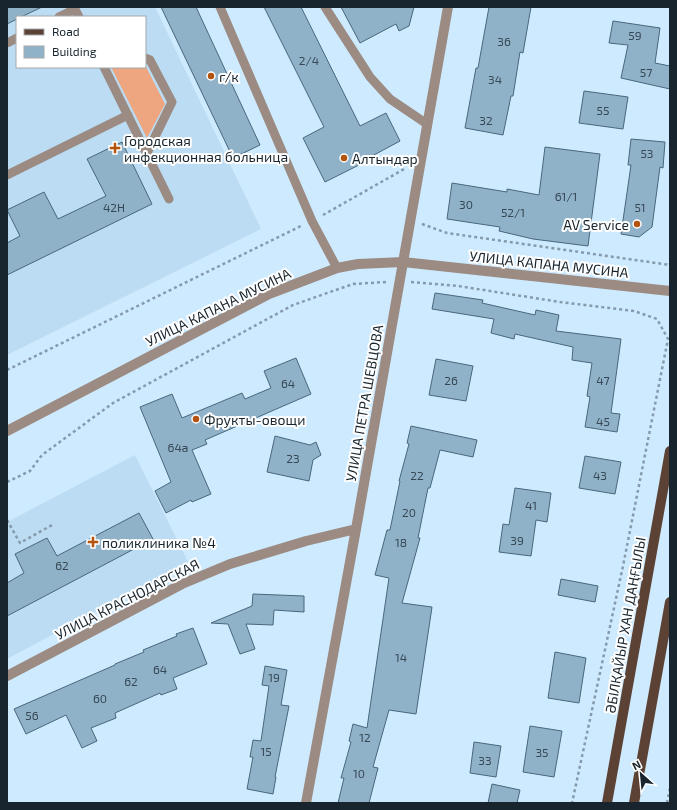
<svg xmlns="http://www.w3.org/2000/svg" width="677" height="810" font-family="'Exo 2',sans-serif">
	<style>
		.built { fill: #bbdcf3; fill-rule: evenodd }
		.green { fill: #eda680 }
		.building { fill: #90b2c9; stroke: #48677c }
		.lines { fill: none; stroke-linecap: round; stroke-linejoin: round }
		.path { stroke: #859bab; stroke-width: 2.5; stroke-dasharray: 3 3; stroke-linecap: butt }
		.service { stroke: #9b8b83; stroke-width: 9 }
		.minor { stroke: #9b8b83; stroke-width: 10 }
		.tertiary { stroke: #9b8b83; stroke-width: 10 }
		.primary { stroke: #5c4235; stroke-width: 10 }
		.poi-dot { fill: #b3530e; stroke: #fff; stroke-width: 1.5 }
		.labels { text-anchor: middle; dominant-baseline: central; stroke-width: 4; stroke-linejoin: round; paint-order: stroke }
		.number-label { font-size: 12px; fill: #364855 }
		.poi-label { font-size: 14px; fill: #18252e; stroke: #fff; text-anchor: start }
		.street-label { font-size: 14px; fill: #18252e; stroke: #fff }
	</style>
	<rect width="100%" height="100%" fill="#ceeafe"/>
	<!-- built -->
	<path class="built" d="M7,7H155L261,229L7,355ZM17,17H145V67H17Z
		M135,455L188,562L7,659V522Z"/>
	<!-- green -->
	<path class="green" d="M145,65L165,104L147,138L111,67H145Z"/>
	<!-- building -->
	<path class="building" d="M7,7H42L21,17H17V19L7,24Z
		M161,7H196L260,145L233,158Z
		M264,7H301L360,126L386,113L400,141L372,156L373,158L325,182L303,138L324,127Z
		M341,7H414L409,26L399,31L396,24L360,43Z
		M489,7H531L523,53L520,52L513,96H511L503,135L465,128L476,68H478Z
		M613,21L660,28L655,63L670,66V89L621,78L628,45L609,43Z
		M584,91L628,97L623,129L579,123Z
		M631,139L665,142L663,168L660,167L652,227L639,237L621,234L631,165H628Z
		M122,142L152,204L7,275V243L20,236L7,210L44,192L58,219L106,196L87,159Z
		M545,147L600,154L588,246L533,239L499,231L500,227L447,219L452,183L507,192V189L539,195Z
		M435,293L483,300L482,303L535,315L536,310L559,315L556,331L621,339L611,413L620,414L617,432L585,427L590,397L587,396L592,363L572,360L573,347L515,334L514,339L491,333L494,319L432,309Z
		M296,358L311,394L205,440L207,444L192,450L211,494L192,502L191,500L166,513L155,491L171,482L140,407L172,394L182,418L242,393L245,399L271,388L264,371Z
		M436,359L473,366L466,401L429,395Z
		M411,426L477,440L473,457L440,450L430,488H428L418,538H420L402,603L432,607L416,714L389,710L373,767L378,768L369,803H338L344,778H341L351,742L349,741L353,724L367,728L389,578L375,575L387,530H390L400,481H399L409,444L407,443Z
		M275,436L310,445L316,442L321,455L313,460L309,481L267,472Z
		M585,456L621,462L615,494L579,488Z
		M515,488L551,493L547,522L536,520L531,556L499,552L503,524L509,525Z
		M139,513L153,539L7,616V583L24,573L15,554L47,538L57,556Z
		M561,579L598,586L595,602L558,595Z
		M253,594L304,596V612L274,610L273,625L246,624L255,649L240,654L228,624L211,623L252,606Z
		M193,628L207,664L173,678L177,689L161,695L160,693L115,713L116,718L91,728L97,741L82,748L66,715L26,734L14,709L115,665V664L144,652L143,650L177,636L176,634Z
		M555,652L586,658L579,703L548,698Z
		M265,666L287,670L281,705L289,706L275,777H276L273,794L247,789L253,757H250L253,740L261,741L269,686L262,685Z
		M530,726L562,731L554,777L523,772Z
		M474,742L501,746L496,777L470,773Z
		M492,784L520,790L517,803H488Z"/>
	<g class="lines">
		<!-- path -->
		<path class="path" d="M323,215L406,168
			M422,224L447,233L670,265V263
			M411,282L458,286L560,302L634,311L657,319L668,339L623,566L572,803
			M7,370L301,226
			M7,482L30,471L42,455L113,403L293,305L353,284L386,282
			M7,520L20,543L52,525
			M667,803L670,788"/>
		<!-- service -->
		<path class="service" d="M220,7L312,221L337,268
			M325,7L370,77L390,99L427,124
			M59,17L75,9L79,17
			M7,43L17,38
			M145,58L150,60L172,102L147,153
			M104,67L169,199
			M7,175L128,115"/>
		<!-- minor -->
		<path class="minor" d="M7,676L182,584L230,564L306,541L356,529
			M306,803L356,529L448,7"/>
		<!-- tertiary -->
		<path class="tertiary" d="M7,431L269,294L337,268L358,264L403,262L670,291"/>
		<!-- primary -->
		<path class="primary" d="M607,803L670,451
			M634,803L670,602"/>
	</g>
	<!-- markers -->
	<g class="poi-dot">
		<circle cx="211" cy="76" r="4"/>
		<path d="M113 142h4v4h4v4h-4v4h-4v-4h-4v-4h4z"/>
		<circle cx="344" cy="158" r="4"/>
		<circle cx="637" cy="224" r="4"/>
		<circle cx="196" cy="419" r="4"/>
		<path d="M91 536h4v4h4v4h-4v4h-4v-4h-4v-4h4z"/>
	</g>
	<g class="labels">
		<!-- number labels -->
		<g class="number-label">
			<text x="635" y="35">59</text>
			<text x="504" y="41">36</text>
			<text x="309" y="60">2/4</text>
			<text x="646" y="72">57</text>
			<text x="495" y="79">34</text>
			<text x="603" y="110">55</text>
			<text x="486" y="120">32</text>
			<text x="647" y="153">53</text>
			<text x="566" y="196">61/1</text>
			<text x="466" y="204">30</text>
			<text x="114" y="207">42H</text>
			<text x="640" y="207">51</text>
			<text x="513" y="212">52/1</text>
			<text x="451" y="380">26</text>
			<text x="603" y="380">47</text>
			<text x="288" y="383">64</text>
			<text x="603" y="421">45</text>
			<text x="178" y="447">64а</text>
			<text x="293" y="458">23</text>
			<text x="417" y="475">22</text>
			<text x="600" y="475">43</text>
			<text x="531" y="505">41</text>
			<text x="409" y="512">20</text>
			<text x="517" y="540">39</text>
			<text x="401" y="542">18</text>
			<text x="62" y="565">62</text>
			<text x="401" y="657">14</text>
			<text x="160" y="669">64</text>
			<text x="274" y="677">19</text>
			<text x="131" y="681">62</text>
			<text x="100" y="698">60</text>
			<text x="32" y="715">56</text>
			<text x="365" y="737">12</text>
			<text x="266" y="751">15</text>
			<text x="542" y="752">35</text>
			<text x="485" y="760">33</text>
			<text x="359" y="773">10</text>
		</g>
		<!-- poi labels -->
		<g class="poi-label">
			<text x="219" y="76">г/к</text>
			<text x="124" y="140">Городская<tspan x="124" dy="16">инфекционная больница</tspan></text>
			<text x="352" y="158">Алтындар</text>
			<text x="629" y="224" text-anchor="end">AV Service</text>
			<text x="204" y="419">Фрукты-овощи</text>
			<text x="102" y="542">поликлиника №4</text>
		</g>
		<!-- street labels -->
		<g class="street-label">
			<text transform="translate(549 264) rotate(6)">УЛИЦА КАПАНА МУСИНА</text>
			<text transform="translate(218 307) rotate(-26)">УЛИЦА КАПАНА МУСИНА</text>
			<text transform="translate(364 403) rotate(-80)">УЛИЦА ПЕТРА ШЕВЦОВА</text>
			<text transform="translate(127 599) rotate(-27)">УЛИЦА КРАСНОДАРСКАЯ</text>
			<text transform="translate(625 625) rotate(-80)">ӘБІЛҚАЙЫР ХАН ДАҢҒЫЛЫ</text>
		</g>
	</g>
	<!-- border -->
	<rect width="677" height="810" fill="none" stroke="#18252e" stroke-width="16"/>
	<!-- legend -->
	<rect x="16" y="16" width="130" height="52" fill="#ffffff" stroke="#a3a8ab"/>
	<rect x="24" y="29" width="20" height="6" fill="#5c4235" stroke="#a3a8ab"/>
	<text x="52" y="36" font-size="12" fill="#18252e">Road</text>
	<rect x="24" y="46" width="20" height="12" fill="#90b2c9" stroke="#a3a8ab"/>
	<text x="52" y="56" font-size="12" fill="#18252e">Building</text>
	<!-- north arrow -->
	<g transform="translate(641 774) rotate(333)" stroke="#ffffff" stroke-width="3" paint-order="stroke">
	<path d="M0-3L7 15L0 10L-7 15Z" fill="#18252e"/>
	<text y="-6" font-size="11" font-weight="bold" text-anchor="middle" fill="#18252e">N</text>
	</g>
</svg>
